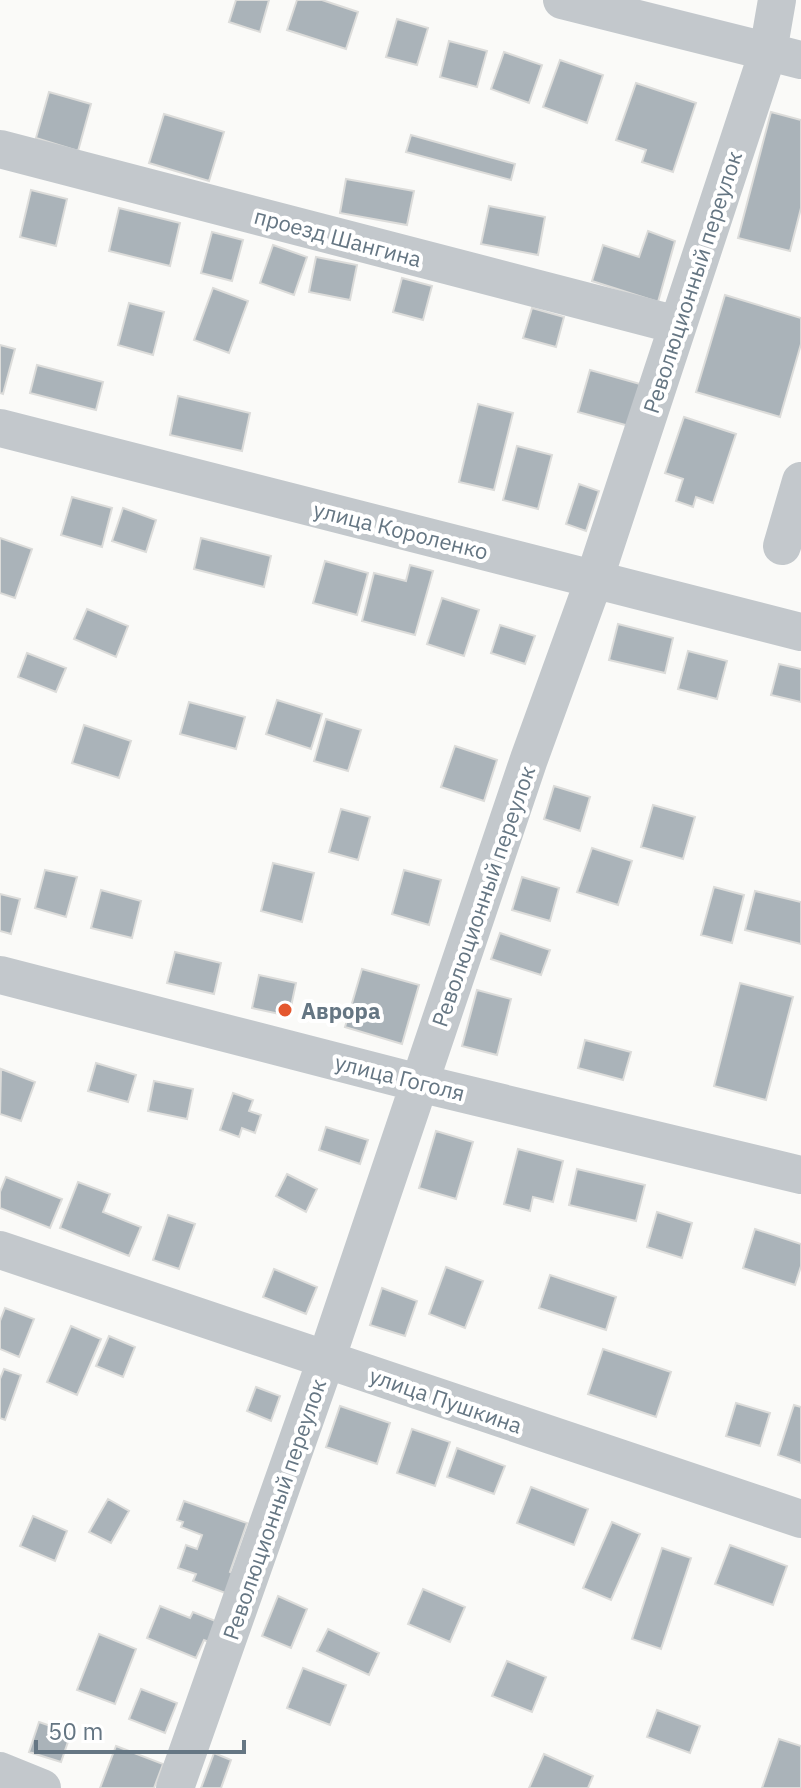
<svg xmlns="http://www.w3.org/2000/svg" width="801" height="1788" font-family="'IBM Plex Sans',sans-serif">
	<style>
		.building { fill: #aab3b9; stroke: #dcdcda; stroke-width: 2 }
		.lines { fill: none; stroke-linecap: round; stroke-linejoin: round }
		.minor { stroke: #c3c8cc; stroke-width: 38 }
		.poi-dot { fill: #e4572e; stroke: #fff; stroke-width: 3 }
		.labels { text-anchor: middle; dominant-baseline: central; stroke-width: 8; stroke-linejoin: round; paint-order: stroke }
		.street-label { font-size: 22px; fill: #657683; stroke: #fff }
		.poi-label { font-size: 22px; font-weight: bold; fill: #657683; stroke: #fff; text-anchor: start }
	</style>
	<rect width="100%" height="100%" fill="#fafaf8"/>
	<!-- building -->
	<path class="building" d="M236,0H269L260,32L229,22Z
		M297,0H322L358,12L346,49L287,30Z
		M397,19L428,28L417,65L386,57Z
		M449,41L487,51L477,87L440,77Z
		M504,52L542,65L529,103L491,89Z
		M560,60L603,75L587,123L543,107Z
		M636,83L696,103L673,172L642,162L646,150L616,140Z
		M49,92L91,104L78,151L36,138Z
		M771,112L801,120V208L790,251L738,238Z
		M164,114L224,132L209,181L149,163Z
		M411,135L515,164L511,180L406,152Z
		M346,179L414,191L407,225L340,213Z
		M31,190L67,199L56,246L20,237Z
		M489,206L545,217L538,255L481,244Z
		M119,208L180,223L170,266L109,251Z
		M648,231L675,241L658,302L592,281L603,245L639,257Z
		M212,232L243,240L232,281L201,273Z
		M273,245L307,257L294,295L260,283Z
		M316,257L357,265L350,300L309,292Z
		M402,278L432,286L423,320L393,312Z
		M213,288L248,301L229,353L194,340Z
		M725,295L801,318V344L780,417L696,392Z
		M129,303L164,312L153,355L118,345Z
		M532,308L564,317L556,347L523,338Z
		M0,345L15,349L3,394L0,393Z
		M37,365L103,382L96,410L30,393Z
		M590,370L640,384L629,426L578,412Z
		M178,396L250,413L242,451L170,435Z
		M478,404L513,413L494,490L459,482Z
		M684,417L736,434L713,503L696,497L693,507L676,501L683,479L665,473Z
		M517,446L552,455L538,509L503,500Z
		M579,484L599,491L586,531L566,524Z
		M72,497L112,508L102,547L61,535Z
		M123,508L156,520L146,552L112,541Z
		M0,538L32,549L15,598L0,593Z
		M201,538L271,556L264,587L194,569Z
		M325,561L368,573L357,615L313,603Z
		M410,565L433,571L415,635L362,621L374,573L406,581Z
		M442,598L479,610L464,656L427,644Z
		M87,609L128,626L116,657L74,639Z
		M618,624L673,638L665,673L609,660Z
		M500,625L535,636L525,664L491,653Z
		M688,651L727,661L717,699L678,689Z
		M27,653L66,668L56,692L18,677Z
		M779,664L801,669V702L771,695Z
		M277,700L322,714L311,749L266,734Z
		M189,702L245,717L236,749L180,734Z
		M326,719L361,730L348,771L314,761Z
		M84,725L131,741L119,778L72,763Z
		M455,746L497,760L484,801L441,787Z
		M554,786L590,797L580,831L544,819Z
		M653,805L695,817L683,859L641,847Z
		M341,809L370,817L358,860L329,852Z
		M592,848L632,861L618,905L577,892Z
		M273,863L314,873L302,922L261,911Z
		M45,870L77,877L66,917L35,908Z
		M404,870L441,880L429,925L392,914Z
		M522,877L559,888L550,921L512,910Z
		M714,887L744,895L732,943L701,935Z
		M101,890L141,901L132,938L91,928Z
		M755,891L801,902V944L745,930Z
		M0,894L20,899L11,934L0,931Z
		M500,933L550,950L541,975L491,959Z
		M175,952L221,963L214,994L167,983Z
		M362,969L419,985L402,1044L345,1027Z
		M259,975L296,983L289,1016L252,1008Z
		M740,983L793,997L766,1100L714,1086Z
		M477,990L511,999L497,1055L462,1046Z
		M585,1040L631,1052L623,1080L578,1068Z
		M96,1063L136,1075L128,1102L88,1091Z
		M1,1069L35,1082L21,1121L0,1114Z
		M154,1081L193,1089L187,1119L148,1111Z
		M233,1093L253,1100L249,1111L261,1115L255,1133L242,1128L239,1137L220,1130Z
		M326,1127L368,1140L360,1164L319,1150Z
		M436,1131L473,1142L456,1199L419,1188Z
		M518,1149L563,1161L553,1202L533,1197L530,1211L504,1204Z
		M577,1169L645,1185L636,1221L569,1205Z
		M287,1174L317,1189L306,1212L276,1196Z
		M6,1177L62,1199L50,1228L0,1208V1192Z
		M78,1182L110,1194L103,1212L141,1227L129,1256L60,1228Z
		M657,1212L692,1223L682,1258L647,1247Z
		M168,1215L195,1224L179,1269L153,1260Z
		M755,1229L801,1244V1266L795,1285L743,1268Z
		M446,1267L483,1281L465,1328L429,1314Z
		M274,1269L317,1287L306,1314L263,1297Z
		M550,1275L616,1297L606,1330L539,1308Z
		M382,1288L417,1301L405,1336L370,1325Z
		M5,1308L34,1319L19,1357L0,1349V1321Z
		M71,1326L101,1339L77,1395L47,1382Z
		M109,1336L135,1347L123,1377L96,1366Z
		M603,1349L671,1372L656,1417L588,1394Z
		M4,1369L21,1375L5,1420L0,1418V1379Z
		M256,1387L280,1396L271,1421L247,1411Z
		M736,1403L770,1413L760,1446L726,1436Z
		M794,1405L801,1407V1463L778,1455Z
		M340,1406L390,1423L377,1464L326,1447Z
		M412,1429L450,1442L435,1486L397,1473Z
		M457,1448L505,1466L494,1494L447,1477Z
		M531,1487L588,1509L574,1545L517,1523Z
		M108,1499L129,1511L111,1543L89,1532Z
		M184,1501L247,1523L230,1572L235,1574L228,1594L193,1581L196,1574L178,1568L186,1545L197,1549L202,1535L181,1527L183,1522L177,1520Z
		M33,1516L67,1531L55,1561L20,1546Z
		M612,1522L640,1534L611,1600L583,1588Z
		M730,1545L787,1566L773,1605L715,1584Z
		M662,1548L691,1558L661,1649L632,1639Z
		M423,1589L465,1607L450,1642L408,1624Z
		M278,1596L307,1609L291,1648L262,1636Z
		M160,1606L190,1618L193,1612L218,1622L209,1642L204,1640L196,1658L147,1638Z
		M328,1629L379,1653L369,1675L317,1651Z
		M99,1634L136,1649L115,1704L77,1690Z
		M507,1661L546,1677L532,1712L492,1696Z
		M303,1668L346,1685L330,1725L287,1708Z
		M141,1689L177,1703L165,1733L129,1719Z
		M657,1710L700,1726L690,1753L647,1737Z
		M39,1722L71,1733L61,1762L29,1752Z
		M779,1739L801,1746V1788H762Z
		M116,1746L163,1764L154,1788H100Z
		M214,1753L231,1760L221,1788H201Z
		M544,1754L593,1776L588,1788H529Z"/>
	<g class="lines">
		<!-- minor -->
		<path class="minor" d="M562,0L801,60
			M0,149L677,325
			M0,428L801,632
			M782,546L801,481
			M0,975L419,1083L801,1175
			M0,1250L801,1519
			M0,1771L42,1788
			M175,1788L326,1360L529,759L594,580L768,52L777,0"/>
	</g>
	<!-- markers -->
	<circle class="poi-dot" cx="285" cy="1010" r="8"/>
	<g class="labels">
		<!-- street labels -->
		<g class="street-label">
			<text transform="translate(338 237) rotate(15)">проезд Шангина</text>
			<text transform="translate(692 282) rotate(-72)">Революционный переулок</text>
			<text transform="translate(401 530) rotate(14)">улица Короленко</text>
			<text transform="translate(483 896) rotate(-71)">Революционный переулок</text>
			<text transform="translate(400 1077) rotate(14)">улица Гоголя</text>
			<text transform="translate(446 1400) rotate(19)">улица Пушкина</text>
			<text transform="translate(274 1509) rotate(-71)">Революционный переулок</text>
		</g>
		<!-- poi labels -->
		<g class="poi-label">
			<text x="301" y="1010">Аврора</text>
		</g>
	</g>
	<!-- scale -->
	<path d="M36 1740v12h208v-12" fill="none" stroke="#657683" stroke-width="4"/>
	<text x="48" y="1740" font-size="24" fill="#657683" stroke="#ffffff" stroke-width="6" paint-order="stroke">50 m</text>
</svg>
